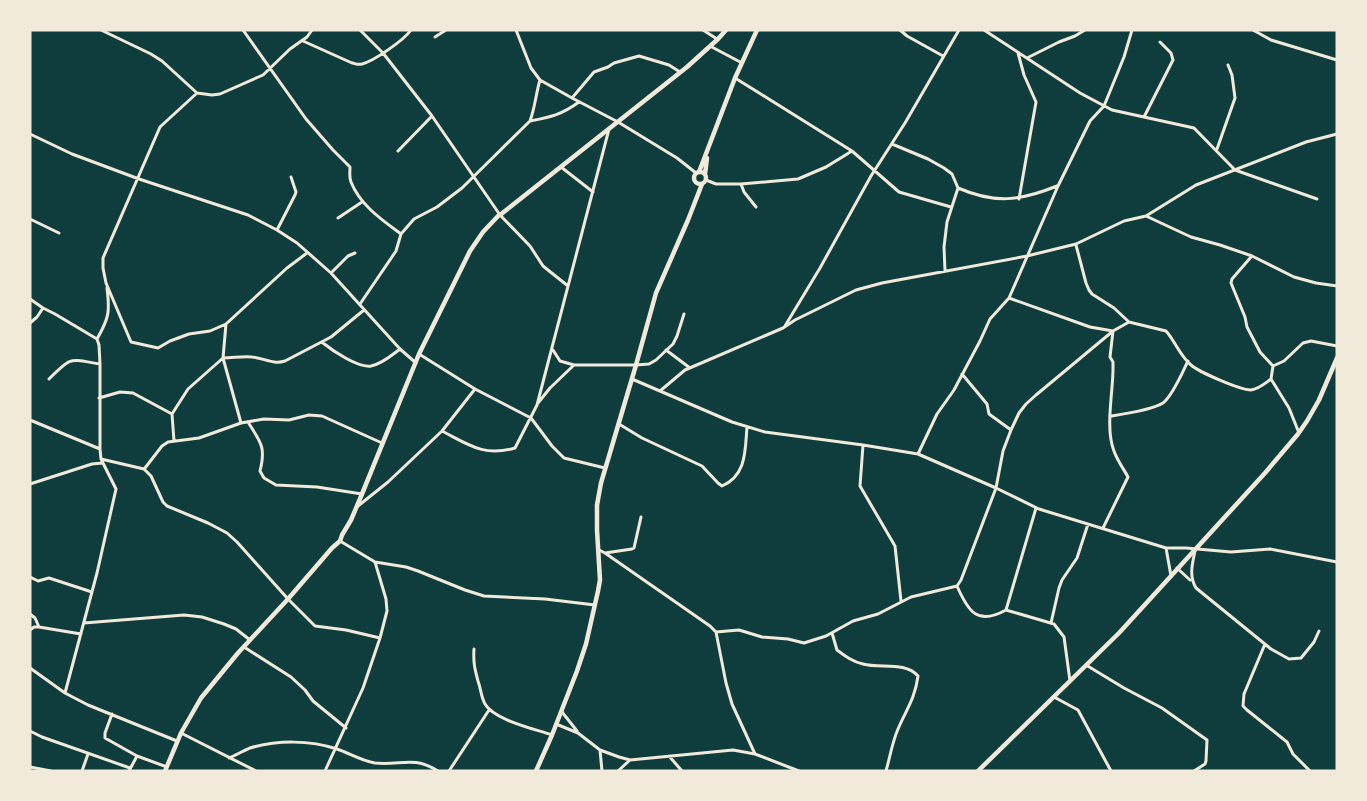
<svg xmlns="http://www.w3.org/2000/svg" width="1367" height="801" font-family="Quicksand,sans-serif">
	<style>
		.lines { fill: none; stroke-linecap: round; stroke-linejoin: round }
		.minor { stroke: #f1e9da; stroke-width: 3 }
		.secondary { stroke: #f1e9da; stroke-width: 4.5 }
		.primary { stroke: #f1e9da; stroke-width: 4.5 }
	</style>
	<rect width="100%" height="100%" fill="#0f3d3e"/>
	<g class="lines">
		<!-- minor -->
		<path class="minor" d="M101,30L151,54L162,61L197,93
			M243,30L306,119L333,150L350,167C350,172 349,177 351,182C360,205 382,220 401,234
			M360,30L383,53L432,116L500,215L530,246L543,266L568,286
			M516,30L531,68L540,80L572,98L618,122L677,158L696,173
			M703,30L717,39
			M900,30L907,36L943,56
			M984,30L1080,93L1112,110L1194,128L1235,170L1317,199
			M1253,30L1271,40L1337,60
			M435,37L446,30
			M303,41L352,63C357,64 357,65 362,64C374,61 404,40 411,30
			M710,46L742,63
			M1018,53L1024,75L1036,102L1019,199
			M1027,58L1059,42L1075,36L1085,30
			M735,78L852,151L899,192L951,207
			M572,98L594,72L608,67L614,63L639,56L669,65L680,72
			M1144,117L1173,60L1171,53L1160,42
			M530,121C551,117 561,115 579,102
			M30,134L72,154L139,179L248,215L277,230L297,243L331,273L400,349L416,363
			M892,144L928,159L944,168L952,174L958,188C995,204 1020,201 1057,186
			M1217,149L1235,98L1232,75L1228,65
			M398,151L432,116
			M561,167L593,192
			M706,180L716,184H741L798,179L826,167L852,151
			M741,184L744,192L756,207
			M1146,216L1191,237L1220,245L1252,256L1294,277L1316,283L1337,286
			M338,218L362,202
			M30,219L59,233
			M277,230L295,195L296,192L291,177
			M1076,245L1086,283L1089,290L1092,294L1114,308L1129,322L1166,331C1175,341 1180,356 1191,365C1199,372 1240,390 1251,390C1259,389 1264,384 1271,379
			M307,253L287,268L226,324L210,331L189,334L170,341L158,348L131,342L106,283L103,268V258L160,127L197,93L212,95L220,94L263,75L290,49L307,37L312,30
			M1251,257L1232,279L1231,283L1245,317L1247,327L1260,352L1273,366L1271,379L1289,408L1299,433
			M945,271L944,247L947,222L958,188
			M331,273L348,256L355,253
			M1009,298L1090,327L1113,331L1129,322
			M30,299L43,308L55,314L97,339
			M360,304L396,251L401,234L414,219L437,207L462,188L530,121C535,108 536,93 540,80
			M30,323L37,317L43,308
			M785,326L820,268L871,176L905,123L959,30
			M323,343C333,351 358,368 371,366C382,364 392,355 400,349
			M553,350L560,361L574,365H636L649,364L656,360L673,344L677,336L684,314
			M666,350L690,368
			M419,354L475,389L531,418L552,446L564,458L605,468
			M1273,366L1284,361L1303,343L1311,341L1337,346
			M962,374L987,404L989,414L1011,430
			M49,379C72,356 69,359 100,364
			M632,379L732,422L765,432L863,445L918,454L996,488L1039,509L1166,548H1186L1231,552L1270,549L1337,562
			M660,391L685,370L783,328L795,320L856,290L882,283L1027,256L1076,244L1124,221L1146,216L1196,185L1306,142L1337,134
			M99,398L120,392L133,393L172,414
			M538,403L550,388L574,365
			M1111,416C1124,414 1152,410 1163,403C1173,395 1182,373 1188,361
			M30,420L100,449
			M248,422C261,443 266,447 260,471L264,478L276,485L317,487L362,494
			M241,423L223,358C233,358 243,356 252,357C264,358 273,365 285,361L331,337L364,310
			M619,424L642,438L702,466L718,483L722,486C747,475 745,450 747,427
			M442,431C469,445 484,457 515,448L537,405L609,129
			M174,441L172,414L188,389L223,358L226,324
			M863,445L860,486L895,546L901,601
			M918,454L937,414L954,390L980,341L990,319L1009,298L1058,186L1090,121L1104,106L1124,57L1132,30
			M101,459L144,469L151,476L163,502L167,506L208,523L227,533L237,542L288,599L315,626L346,630L380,638
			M145,468L162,446L168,442L199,438L241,423L264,419L289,420L309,415L322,416L382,443
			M30,484L92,464L102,463V461
			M358,506L388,482L442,431L475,389
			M1036,508L1006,610L1054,624L1064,637L1070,681
			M1103,528L1128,477C1123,468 1117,460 1114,451C1105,428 1113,393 1113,369V362L1110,357L1113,331
			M340,541L375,562L406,567L418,571L465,590L484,596L545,599L595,605
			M1166,548L1171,576
			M599,550L605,553L710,626L716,632L726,683L732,704L755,754
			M1195,551C1192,565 1189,576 1196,588L1271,649L1289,659L1301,658L1314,642L1319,631
			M605,553L632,549L634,548L641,517
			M1177,568L1190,580
			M30,577L38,581L49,578L92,592
			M957,586C968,611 977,626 1006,610
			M30,614L35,618L39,627
			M84,623L184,615L202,617L224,624L236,629L250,640
			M1051,623L1059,588L1062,580L1077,558L1088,524
			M30,630L34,627H39L81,634
			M716,632L739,630L762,637L788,639L804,643L826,636L853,621L878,614L911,597L957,586L961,580L996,488L1003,451L1011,430L1019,413L1026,404L1036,395L1113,331
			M832,633L837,650C845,656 853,662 863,664C880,669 905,661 918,676C915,699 906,710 898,729C892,743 890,757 886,771
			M1265,644L1244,694L1243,706L1247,710L1287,742L1293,754L1310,771
			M244,647L291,677L305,690L313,701L346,728
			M474,649C473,662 475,670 478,681C481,689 481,697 485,704C494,720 535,729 552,735
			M1086,665L1124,688L1162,708L1207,740L1206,761L1205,764L1194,771
			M30,668L65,693L88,705L177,741
			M65,693L97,573L116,489L101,459L100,449V364L99,345L97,339C109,318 110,312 107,288
			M1054,697L1078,710L1111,771
			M562,712L577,731
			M112,714L105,733V738L137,756L167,767
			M556,724L578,733L600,750L602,771
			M30,731L42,737L130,768
			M181,733L256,771
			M600,750L619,757L630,760L733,750L755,754L799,771
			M669,756L682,771
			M229,758C236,755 243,751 250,748C277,740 310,740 337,749C349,753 362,761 375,763C401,766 412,755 438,771
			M30,767L51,771
			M82,771L88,754
			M129,771L137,756
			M325,771L363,688L380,638L387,611L386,599L375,562
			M449,771L489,710
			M618,771L630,760"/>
		<!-- secondary -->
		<path class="secondary" d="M694 178a6 6 0 1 1 12 0a6 6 0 1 1-12 0Z
			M699,172L735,78L757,30
			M705,174L707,158
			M165,771L181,733L201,698L238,653L288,599L332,548L340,541L342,535L351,520L362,494L419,354L470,251L483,232L499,215H500L687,67L718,39L726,30
			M536,771L552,735L577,671L586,644L598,591L600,580L597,530V505L601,483L636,365L656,293L688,220L702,184"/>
		<!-- primary -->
		<path class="primary" d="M978,771L1119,633L1265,473L1298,434L1307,421L1319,400L1337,358"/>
	</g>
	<!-- border -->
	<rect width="1367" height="801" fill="none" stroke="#f1e9da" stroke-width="63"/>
</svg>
